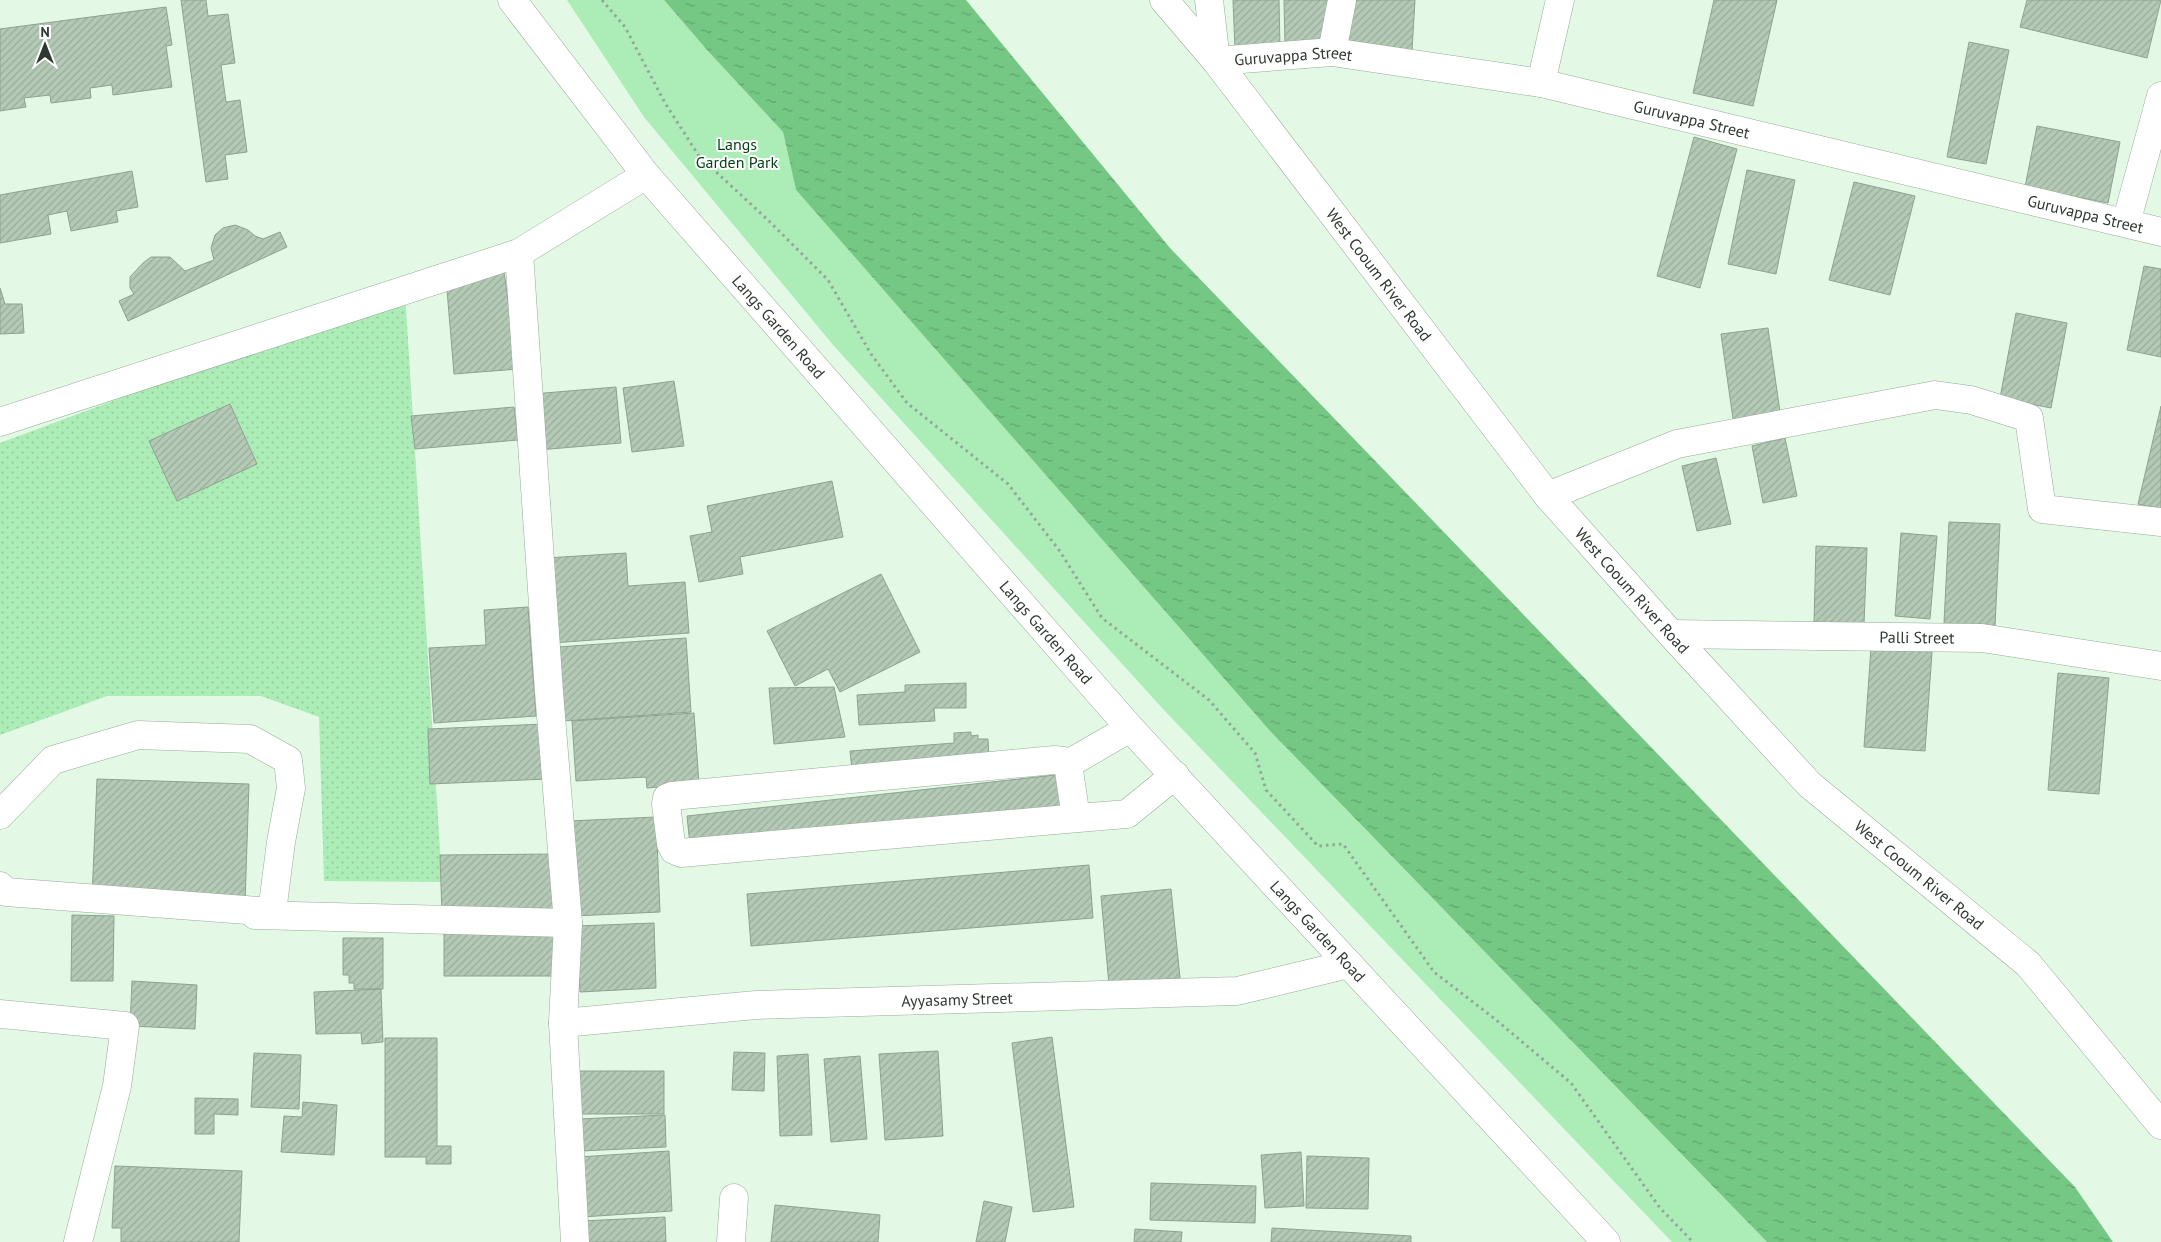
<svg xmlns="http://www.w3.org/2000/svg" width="2161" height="1242" font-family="'PT Sans',sans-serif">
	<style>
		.grass { fill: url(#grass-dots) }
		.park { fill: #acecb6 }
		.water { fill: url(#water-ripples) }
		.building { fill: url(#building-hatch); stroke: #8ea290 }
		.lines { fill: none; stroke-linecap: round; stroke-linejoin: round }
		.minor-casing { stroke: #96ab98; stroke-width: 29 }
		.path { stroke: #95a697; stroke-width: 3; stroke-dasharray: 2.5 4; stroke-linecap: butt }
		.minor { stroke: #fff; stroke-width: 28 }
		.labels { text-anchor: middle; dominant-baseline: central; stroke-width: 4; stroke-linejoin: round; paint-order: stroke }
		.street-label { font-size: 16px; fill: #2f3830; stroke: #fff }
		.park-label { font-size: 16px; fill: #034318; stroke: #fff }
	</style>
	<defs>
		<pattern id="grass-dots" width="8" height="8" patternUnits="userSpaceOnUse" patternTransform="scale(1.25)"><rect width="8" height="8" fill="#acecb6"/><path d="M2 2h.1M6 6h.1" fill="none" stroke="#94cb9d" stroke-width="1.8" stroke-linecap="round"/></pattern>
		<pattern id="water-ripples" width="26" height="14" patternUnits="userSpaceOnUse" patternTransform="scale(1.25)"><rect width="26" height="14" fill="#75c884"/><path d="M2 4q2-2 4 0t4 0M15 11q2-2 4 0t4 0" fill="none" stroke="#60a36c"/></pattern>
		<pattern id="building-hatch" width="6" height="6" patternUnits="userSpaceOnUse" patternTransform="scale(1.25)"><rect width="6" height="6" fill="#b4c9b6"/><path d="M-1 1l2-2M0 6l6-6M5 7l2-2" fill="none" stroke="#9bad9d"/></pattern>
	</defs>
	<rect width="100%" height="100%" fill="#e3f9e5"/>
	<!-- grass -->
	<path class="grass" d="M405,292L442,882L324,881L319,717L261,696H107L0,735V443Z"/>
	<!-- park -->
	<path class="park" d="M567,0H664L707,50L783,132L796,190L1270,731L1767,1242H1672L1163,709L834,346L644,117Z"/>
	<!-- water -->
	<path class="water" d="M664,0H966L1170,248L2075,1187L2113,1242H1767L1270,731L796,190L783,132L707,50Z"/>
	<!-- building -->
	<path class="building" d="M181,0H206L208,16L228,14L235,63L221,65L226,102L240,100L247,152L225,155L228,179L206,182Z
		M1233,0H1279L1280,49H1235Z
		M1284,0H1328L1330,45L1285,46Z
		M1350,0H1415L1412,51L1348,48Z
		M1714,0H1777L1753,106L1693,93Z
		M2027,0H2161L2147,58L2020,27Z
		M166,7L172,45L166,46L172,87L113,95L112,85L90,88L91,98L51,103L50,95L24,98L26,107L0,111V29Z
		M1969,42L2009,50L1986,164L1947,157Z
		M2037,126L2120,142L2108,203L2025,187Z
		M1694,137L1737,149L1700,288L1657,276Z
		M1747,170L1795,180L1776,274L1728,264Z
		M132,171L138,207L116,211L118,222L71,231L67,211L48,215L51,234L0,243V195Z
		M1854,182L1915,196L1890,295L1829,280Z
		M235,225L248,230L255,236L263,239L280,232L287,247L128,321L119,301L134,294L130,288V277L143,263L151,257H170L185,271L214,260L211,248L215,235L223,228Z
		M503,265L518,369L454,374L446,278Z
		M2144,266L2161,269V357L2127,350Z
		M0,288L5,304H22L24,333L0,334Z
		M2016,313L2067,323L2051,408L2000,398Z
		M1768,328L1781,419L1734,426L1721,334Z
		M674,381L684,446L632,452L623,388Z
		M616,387L621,443L538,450L533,394Z
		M230,404L257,464L177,501L149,441Z
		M2161,406V509L2138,504Z
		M514,407L518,440L415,449L411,416Z
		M1785,438L1797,496L1763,503L1752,446Z
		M1716,458L1731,524L1697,531L1682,466Z
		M832,481L843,537L740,557L743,574L699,582L690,536L712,532L707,506Z
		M1949,522L2000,524L1995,626L1944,623Z
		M1901,533L1937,536L1930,619L1895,616Z
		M1816,546L1867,548L1864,624L1814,622Z
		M626,553L628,586L685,582L689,633L552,643L546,558Z
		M881,574L920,652L840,692L828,669L795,686L767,631Z
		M528,607L536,716L434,723L429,648L486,645L484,610Z
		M686,638L691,712L563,721L558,647Z
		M1871,648L1932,652L1925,751L1864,747Z
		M2058,673L2109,678L2099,794L2048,790Z
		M966,683V708H934L935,721L859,725L857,695L905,692V685Z
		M834,687L845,737L774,744L769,688Z
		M694,713L699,784L647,788L646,777L576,781L572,721Z
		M544,724L547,779L430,784L428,729Z
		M971,732V736L978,735V739H988L989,759L852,770L850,751L954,743V733Z
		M1064,774L1068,813L690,845L687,816Z
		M97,779L249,784L245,903L92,898Z
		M656,817L660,912L574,916L569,821Z
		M558,854L559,914L442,916L440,855Z
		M1089,865L1093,918L751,946L747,894Z
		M1171,889L1180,978L1109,985L1101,896Z
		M72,915L114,916L113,981H71Z
		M654,923L656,988L580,992L577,926Z
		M444,928H557V976H444Z
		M343,938H383V989H354V983H349V975H343Z
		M132,981L197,985L195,1029L130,1026Z
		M381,989L383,1042L362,1044L361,1033L316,1034L314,992Z
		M1052,1037L1074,1207L1033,1212L1012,1043Z
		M385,1038H437V1146H451V1164H426V1157H385Z
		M938,1051L943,1136L885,1140L879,1054Z
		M734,1052L765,1053L764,1091L732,1090Z
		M254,1053L301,1055L299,1109L251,1107Z
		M808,1054L812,1135L780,1136L777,1056Z
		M860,1056L867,1139L831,1142L824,1059Z
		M576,1071H664V1114H576Z
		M195,1098L238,1099V1115L214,1114V1134H195Z
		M303,1102L337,1105L334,1155L281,1152L284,1116L302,1117Z
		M665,1115L666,1147L581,1151L579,1119Z
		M669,1151L672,1211L582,1217L579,1157Z
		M1301,1152L1304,1206L1265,1208L1261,1155Z
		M1307,1156L1369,1158L1368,1209L1306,1208Z
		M115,1166L242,1171L239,1242H121V1228H112Z
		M1151,1183L1256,1186L1255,1223L1150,1220Z
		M984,1201L1012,1207L1005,1242H976Z
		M775,1205L880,1215L878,1242H771Z
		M665,1217L666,1242H581V1221Z
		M1272,1228L1411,1236V1242H1271Z
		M1135,1229L1182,1232L1181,1242H1134Z"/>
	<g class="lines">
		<!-- minor casing -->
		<g class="minor-casing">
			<g id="minor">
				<path id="s1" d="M512,0L646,175L1130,728L1606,1242"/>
				<path id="s2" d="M1164,0L1216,61L1548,496L1671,634L1810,785L2028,964L2161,1125"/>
				<path id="s3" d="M1209,0L1216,61L1332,52L1541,83L2161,232"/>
				<path d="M1332,52L1342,0"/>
				<path d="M1541,83L1560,0"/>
				<path d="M2126,223L2161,96"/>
				<path d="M519,253L549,692L568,923L563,1023L575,1242"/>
				<path d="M0,422L519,253L646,175"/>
				<path d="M1548,496L1677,444L1935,395L1971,400L2029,418L2042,509L2161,522"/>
				<path id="s4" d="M1671,634L1982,638L2161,666"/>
				<path d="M1068,764L1130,728"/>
				<path d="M0,815L53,760L138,735L250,739L288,760L291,788L281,842L272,912L6,892L0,886"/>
				<path d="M1076,818L1068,764L1064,761L1054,760L672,796L667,798L666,804L671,844L674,850L681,853L1090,817L1127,814L1175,775"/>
				<path d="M255,915L568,923"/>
				<path d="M0,1014L125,1026L117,1086L78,1242"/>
				<path id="s5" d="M563,1023L756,1005L1237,991L1349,964"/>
				<path d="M731,1242L734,1198"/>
			</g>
		</g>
		<!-- path -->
		<path class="path" d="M602,0L625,27L665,103L699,156L769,221L828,280L871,354L907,403L1008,484L1059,550L1102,618L1209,700L1255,753L1266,790L1318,846L1343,844L1434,972L1495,1019L1571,1083L1660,1208L1693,1242"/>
		<!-- minor -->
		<use href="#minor" class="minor"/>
	</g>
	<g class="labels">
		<!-- street labels -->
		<g class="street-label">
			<text stroke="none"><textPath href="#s3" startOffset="139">Guruvappa Street</textPath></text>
			<text stroke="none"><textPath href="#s3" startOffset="544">Guruvappa Street</textPath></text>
			<text stroke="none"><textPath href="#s3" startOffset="949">Guruvappa Street</textPath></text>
			<text stroke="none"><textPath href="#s2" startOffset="349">West Cooum River Road</textPath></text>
			<text stroke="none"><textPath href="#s1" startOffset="422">Langs Garden Road</textPath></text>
			<text stroke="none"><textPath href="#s2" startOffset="754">West Cooum River Road</textPath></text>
			<text stroke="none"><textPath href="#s1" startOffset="828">Langs Garden Road</textPath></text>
			<text stroke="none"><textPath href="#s4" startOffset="246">Palli Street</textPath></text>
			<text stroke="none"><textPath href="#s2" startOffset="1159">West Cooum River Road</textPath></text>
			<text stroke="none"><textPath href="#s1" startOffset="1232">Langs Garden Road</textPath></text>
			<text stroke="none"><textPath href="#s5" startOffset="395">Ayyasamy Street</textPath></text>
		</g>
		<!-- park labels -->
		<g class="park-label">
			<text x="737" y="144">Langs<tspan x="737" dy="18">Garden Park</tspan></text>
		</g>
	</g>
	<!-- north arrow -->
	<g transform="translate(45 45)" stroke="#ffffff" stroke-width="4" paint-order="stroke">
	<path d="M0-4L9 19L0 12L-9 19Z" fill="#2f3830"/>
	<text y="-8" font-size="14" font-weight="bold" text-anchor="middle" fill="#2f3830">N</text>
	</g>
</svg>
